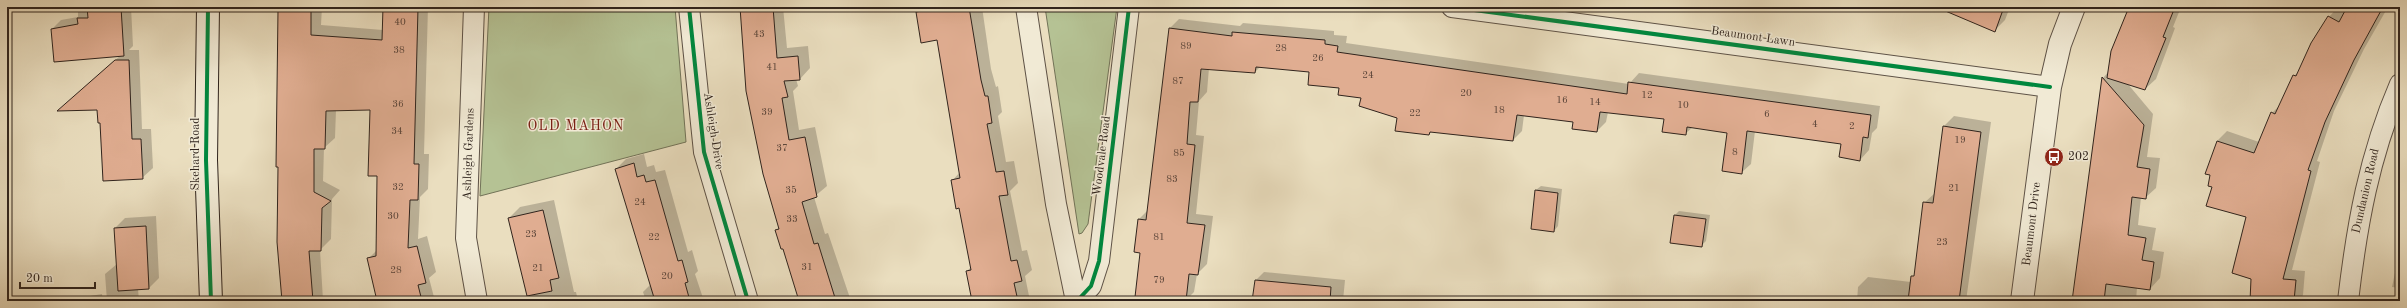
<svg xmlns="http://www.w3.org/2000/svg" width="2407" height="308" font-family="'Old Standard TT',serif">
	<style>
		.green { fill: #b5c294; stroke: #727358 }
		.shadow { fill: #0003 }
		.building { fill: #e0ad91; stroke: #30241d }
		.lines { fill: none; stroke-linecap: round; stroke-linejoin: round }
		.minor-casing { stroke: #5e5246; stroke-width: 22 }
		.tertiary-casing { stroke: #5e5246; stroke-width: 24 }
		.secondary-casing { stroke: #30241d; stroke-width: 24 }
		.minor { stroke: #f1ead5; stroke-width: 20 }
		.tertiary { stroke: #f1ead5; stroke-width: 22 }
		.secondary { stroke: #f1ead5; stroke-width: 22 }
		.cycleway-casing { stroke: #f1ead5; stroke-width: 6 }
		.cycleway { stroke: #00873e; stroke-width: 4 }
		.labels { text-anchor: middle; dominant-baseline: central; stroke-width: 3; stroke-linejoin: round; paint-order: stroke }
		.number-label { font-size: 10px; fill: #5c463a }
		.street-label { font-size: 12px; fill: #30241d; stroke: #f1ead5 }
		.poi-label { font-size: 12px; fill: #30241d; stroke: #f1ead5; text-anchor: start }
		.quarter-label { font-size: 14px; letter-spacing: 1px; fill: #7a1f14; stroke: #f1ead5 }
	</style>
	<rect width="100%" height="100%" fill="#eadebf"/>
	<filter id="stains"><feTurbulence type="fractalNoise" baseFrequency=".005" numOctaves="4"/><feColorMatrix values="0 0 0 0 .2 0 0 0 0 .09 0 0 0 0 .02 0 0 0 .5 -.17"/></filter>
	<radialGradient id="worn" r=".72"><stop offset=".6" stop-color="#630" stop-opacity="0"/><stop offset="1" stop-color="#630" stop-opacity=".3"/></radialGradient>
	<!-- green -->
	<path class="green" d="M489,7H675L686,142L480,196Z
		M1045,7H1117L1088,224L1082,233L1079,234Z"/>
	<!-- shadow -->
	<path class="shadow" d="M78,7H131L133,46L129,50H139L142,129H151L153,168L142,178L101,122L98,109L59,110L121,55L52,29L61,20L78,17Z
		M279,7H322L321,25L383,30L385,7H428L424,154H429L428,189L420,197L418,239L427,236L436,272L429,278L435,301H378L368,259L377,250L378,175L371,109L336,110L335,138L324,148L323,181L340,190L332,199L331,239L320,250L323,300L336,301H283L278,242Z
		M740,7H783L787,48L808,46L810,68L800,79H796L798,86L793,91L799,130L815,127L827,186L814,197L825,234L828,233L851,301H800L777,230L779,227Z
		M922,7H982L991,69L996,87L998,86L1002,112L998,116L1006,162L1014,161L1018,183L1010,191L1022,251L1027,250L1032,270L1025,276L1030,301H973L967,271L971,267L960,207L952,181L960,172L938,39L917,12Z
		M1858,7H1890L1886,11Z
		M1967,7H2010L2005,20L1995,30Z
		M2130,7H2181L2173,27L2175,28L2156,79L2145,89L2127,83L2153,114L2147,157L2160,158L2156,188L2145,198L2141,197L2138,225L2156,228L2152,250L2164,252L2160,278L2150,289L2137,287L2136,301H2073L2103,78L2109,71Z
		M2338,7L2345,11V7H2388L2364,49L2334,111L2317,161L2320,162L2292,270L2305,271L2303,295L2299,301H2251L2252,278L2247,217L2213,187L2212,174H2206L2217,141L2227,131L2259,142L2272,113L2281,104L2294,76L2300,70L2329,17Z
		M1179,19L1240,26L1243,23L1334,31V35L1347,36L1346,43L1629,84L1639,73L1880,106L1877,128L1872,133L1869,150L1860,160L1842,143L1755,131L1751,164L1741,173L1728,132L1693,127L1685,134L1665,118L1608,112L1606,122L1597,131L1574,121L1524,115L1522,131L1513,140L1432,131L1429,134L1310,71L1260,67L1255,72L1209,68L1207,92L1199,101L1196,135L1204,136L1196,214L1213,216L1207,264L1197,274L1194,292L1185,301H1139L1141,252L1135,251L1139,219L1148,210L1170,28Z
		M1954,116L1991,122L1966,301H1857L1858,287L1868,277L1911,282L1915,273L1924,203L1935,193L1944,126Z
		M644,154L647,167L654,165L656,172L665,170L688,252L692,250L698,271L695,274L704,301H646L643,292L651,284L616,169L626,159Z
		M1541,186L1562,189L1558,226L1554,231L1536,190Z
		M554,200L574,292H576L578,301H530L509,218L520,207Z
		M1679,211L1710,215L1706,241L1701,246L1675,215Z
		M156,216L159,278L149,288L138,289L139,301H107L105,274L117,264L115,228L125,218Z
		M2400,249V288L2392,287Z
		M1264,272L1345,280L1343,301H1253L1256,280Z
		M102,294L103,301H80L84,297Z"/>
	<!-- building -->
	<path class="building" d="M87,7H121L124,56L54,62L51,29L78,24L77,18H88Z
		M383,7L418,8L414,164H419L418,200H410L408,248L417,246L426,283L418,285L422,301H377L367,258L376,256L377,176H368L370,110L326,111L325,149H314V192L331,201L322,208L321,251H309L313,301H282L277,242L278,167H276L278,10L311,11V35L382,40Z
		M740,7H773L777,58L798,56L800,80L784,81L788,97L782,98L789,140L805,137L817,197L802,202L814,244L818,243L836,301H799L783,249H781L775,230L779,229L763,174L746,91Z
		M944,7H969L981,80L985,96H988L992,123L987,124L996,172L1004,171L1008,195L999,196L1011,261L1017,260L1022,281L1014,283L1018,301H972L966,271L971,270L959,208L956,209L951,180L960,178L937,40L921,43L916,12Z
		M1936,7H2004L1995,32Z
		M2129,7H2161L2173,12L2163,37L2166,38L2145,90L2107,78L2111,51Z
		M2347,7H2383L2354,60L2325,122L2308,170L2311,171L2283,279L2296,280L2294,301H2250L2251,279L2232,273L2246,217L2206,206L2212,187L2208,186L2210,175L2205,174L2217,141L2254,153L2271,112L2275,114L2293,75L2296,76L2311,43L2328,16L2339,22Z
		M1169,28L1232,36V32L1325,40V44L1338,46L1337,52L1627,94L1628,82L1871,115L1868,138L1863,137L1860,161L1839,157L1841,144L1747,131L1742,174L1722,171L1727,133L1687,127L1686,135L1662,132L1664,119L1600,112L1597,132L1572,129L1573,122L1517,115L1513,141L1430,132L1429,135L1395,131L1397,118L1359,106L1361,98L1338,95L1339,88L1308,85L1309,72L1256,67L1255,73L1201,69L1198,102H1190L1187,144L1195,145L1187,223L1205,225L1198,275L1189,274L1186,301H1138V298L1135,297L1140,253L1134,252L1138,219L1146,220Z
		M115,60H129L132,139H141L143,179L103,181L100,123H98L97,110L57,111Z
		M2102,77L2144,125L2137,167L2150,169L2146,199L2132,197L2128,235L2146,238L2142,260L2154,262L2150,290L2106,284L2104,301H2072Z
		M1943,126L1981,132L1959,301H1908L1911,276H1914L1923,202L1933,203Z
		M634,163L637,177L644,175L646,182L655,180L678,261L682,260L688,282L685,283L690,301H655L615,169Z
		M1535,190L1558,193L1554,232L1531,229Z
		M543,210L559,278L550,280L552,291L527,296L508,218Z
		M1674,215L1706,219L1702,247L1670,243Z
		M146,226L149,289L118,291L114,228Z
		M1255,280L1331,287L1330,301H1252Z"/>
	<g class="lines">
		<!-- minor casing -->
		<g class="minor-casing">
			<path id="minor" d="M474,7L466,238L477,301
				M689,7L704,152L748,301
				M1026,7L1056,204L1076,301
				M1452,7L2050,87
				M1077,301L1091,286L1099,261L1129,7
				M2348,301C2357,224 2369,156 2400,84"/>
		</g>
		<!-- tertiary casing -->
		<g class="tertiary-casing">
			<path id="tertiary" d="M2022,301L2050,87L2060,44L2074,7"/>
		</g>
		<!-- secondary casing -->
		<g class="secondary-casing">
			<path id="secondary" d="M208,7L206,160L211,301"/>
		</g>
		<!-- minor -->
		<use href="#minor" class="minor"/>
		<!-- tertiary -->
		<use href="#tertiary" class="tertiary"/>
		<!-- secondary -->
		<use href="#secondary" class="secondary"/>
		<!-- cycleway casing -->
		<g class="cycleway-casing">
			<path id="cycleway" d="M208,7L206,160L211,301
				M689,7L704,152L748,301
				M1452,7L2050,87
				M1077,301L1091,286L1099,261L1129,7"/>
		</g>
		<!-- cycleway -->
		<use href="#cycleway" class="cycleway"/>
	</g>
	<!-- icons -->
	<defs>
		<g id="bus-disc" transform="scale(1)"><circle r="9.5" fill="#8f2418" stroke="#f1ead5"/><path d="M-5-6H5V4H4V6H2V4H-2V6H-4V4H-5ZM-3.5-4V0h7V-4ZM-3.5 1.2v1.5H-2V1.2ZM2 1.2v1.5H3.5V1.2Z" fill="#fff"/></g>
	</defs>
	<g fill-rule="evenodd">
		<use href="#bus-disc" x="2054" y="157"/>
	</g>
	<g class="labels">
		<!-- number labels -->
		<g class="number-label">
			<text x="400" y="22">40</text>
			<text x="759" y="34">43</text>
			<text x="1186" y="46">89</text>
			<text x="1281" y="48">28</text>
			<text x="399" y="50">38</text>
			<text x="1318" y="58">26</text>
			<text x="772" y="67">41</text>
			<text x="1368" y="75">24</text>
			<text x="1178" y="81">87</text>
			<text x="1466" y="93">20</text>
			<text x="1647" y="95">12</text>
			<text x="1562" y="100">16</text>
			<text x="1595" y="102">14</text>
			<text x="398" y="104">36</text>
			<text x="1683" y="105">10</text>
			<text x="1499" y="110">18</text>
			<text x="767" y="112">39</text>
			<text x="1415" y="113">22</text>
			<text x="1767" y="114">6</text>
			<text x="1815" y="124">4</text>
			<text x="1852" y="126">2</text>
			<text x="397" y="131">34</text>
			<text x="1960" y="140">19</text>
			<text x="782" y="148">37</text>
			<text x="1735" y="152">8</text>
			<text x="1179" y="153">85</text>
			<text x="1172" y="179">83</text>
			<text x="398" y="187">32</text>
			<text x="1954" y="188">21</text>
			<text x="791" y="190">35</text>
			<text x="640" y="202">24</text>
			<text x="393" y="216">30</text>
			<text x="792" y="219">33</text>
			<text x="531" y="234">23</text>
			<text x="654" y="237">22</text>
			<text x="1159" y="237">81</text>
			<text x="1942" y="242">23</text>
			<text x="807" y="267">31</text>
			<text x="538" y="268">21</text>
			<text x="396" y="270">28</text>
			<text x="667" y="276">20</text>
			<text x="1159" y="280">79</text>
		</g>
		<!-- street labels -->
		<g class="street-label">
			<text transform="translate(1753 37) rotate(8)">Beaumont Lawn</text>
			<text transform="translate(713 131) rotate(81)">Ashleigh Drive</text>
			<text transform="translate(196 154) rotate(-90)">Skehard Road</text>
			<text transform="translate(469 154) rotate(-88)">Ashleigh Gardens</text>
			<text transform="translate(1102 156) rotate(-83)">Woodvale Road</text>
			<text transform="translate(2366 191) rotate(-77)">Dundanion Road</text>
			<text transform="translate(2032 224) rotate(-83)">Beaumont Drive</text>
		</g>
		<!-- poi labels -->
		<g class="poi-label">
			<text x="2068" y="157">202</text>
		</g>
		<!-- quarter labels -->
		<g class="quarter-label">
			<text x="576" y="126">OLD MAHON</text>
		</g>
	</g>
	<!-- margin -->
	<rect width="2407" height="308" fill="none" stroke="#eadebf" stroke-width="24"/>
	<rect x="8" y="8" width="2391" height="292" fill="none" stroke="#30241d" stroke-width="2"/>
	<rect x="12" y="12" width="2383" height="284" fill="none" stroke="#30241d"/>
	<!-- scale -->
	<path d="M20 282v6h75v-6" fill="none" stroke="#30241d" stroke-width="2"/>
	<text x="26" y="282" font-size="12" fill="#30241d" stroke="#f1ead5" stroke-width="3" paint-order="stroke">20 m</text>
	<rect width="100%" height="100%" filter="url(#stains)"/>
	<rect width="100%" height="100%" fill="url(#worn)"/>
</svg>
